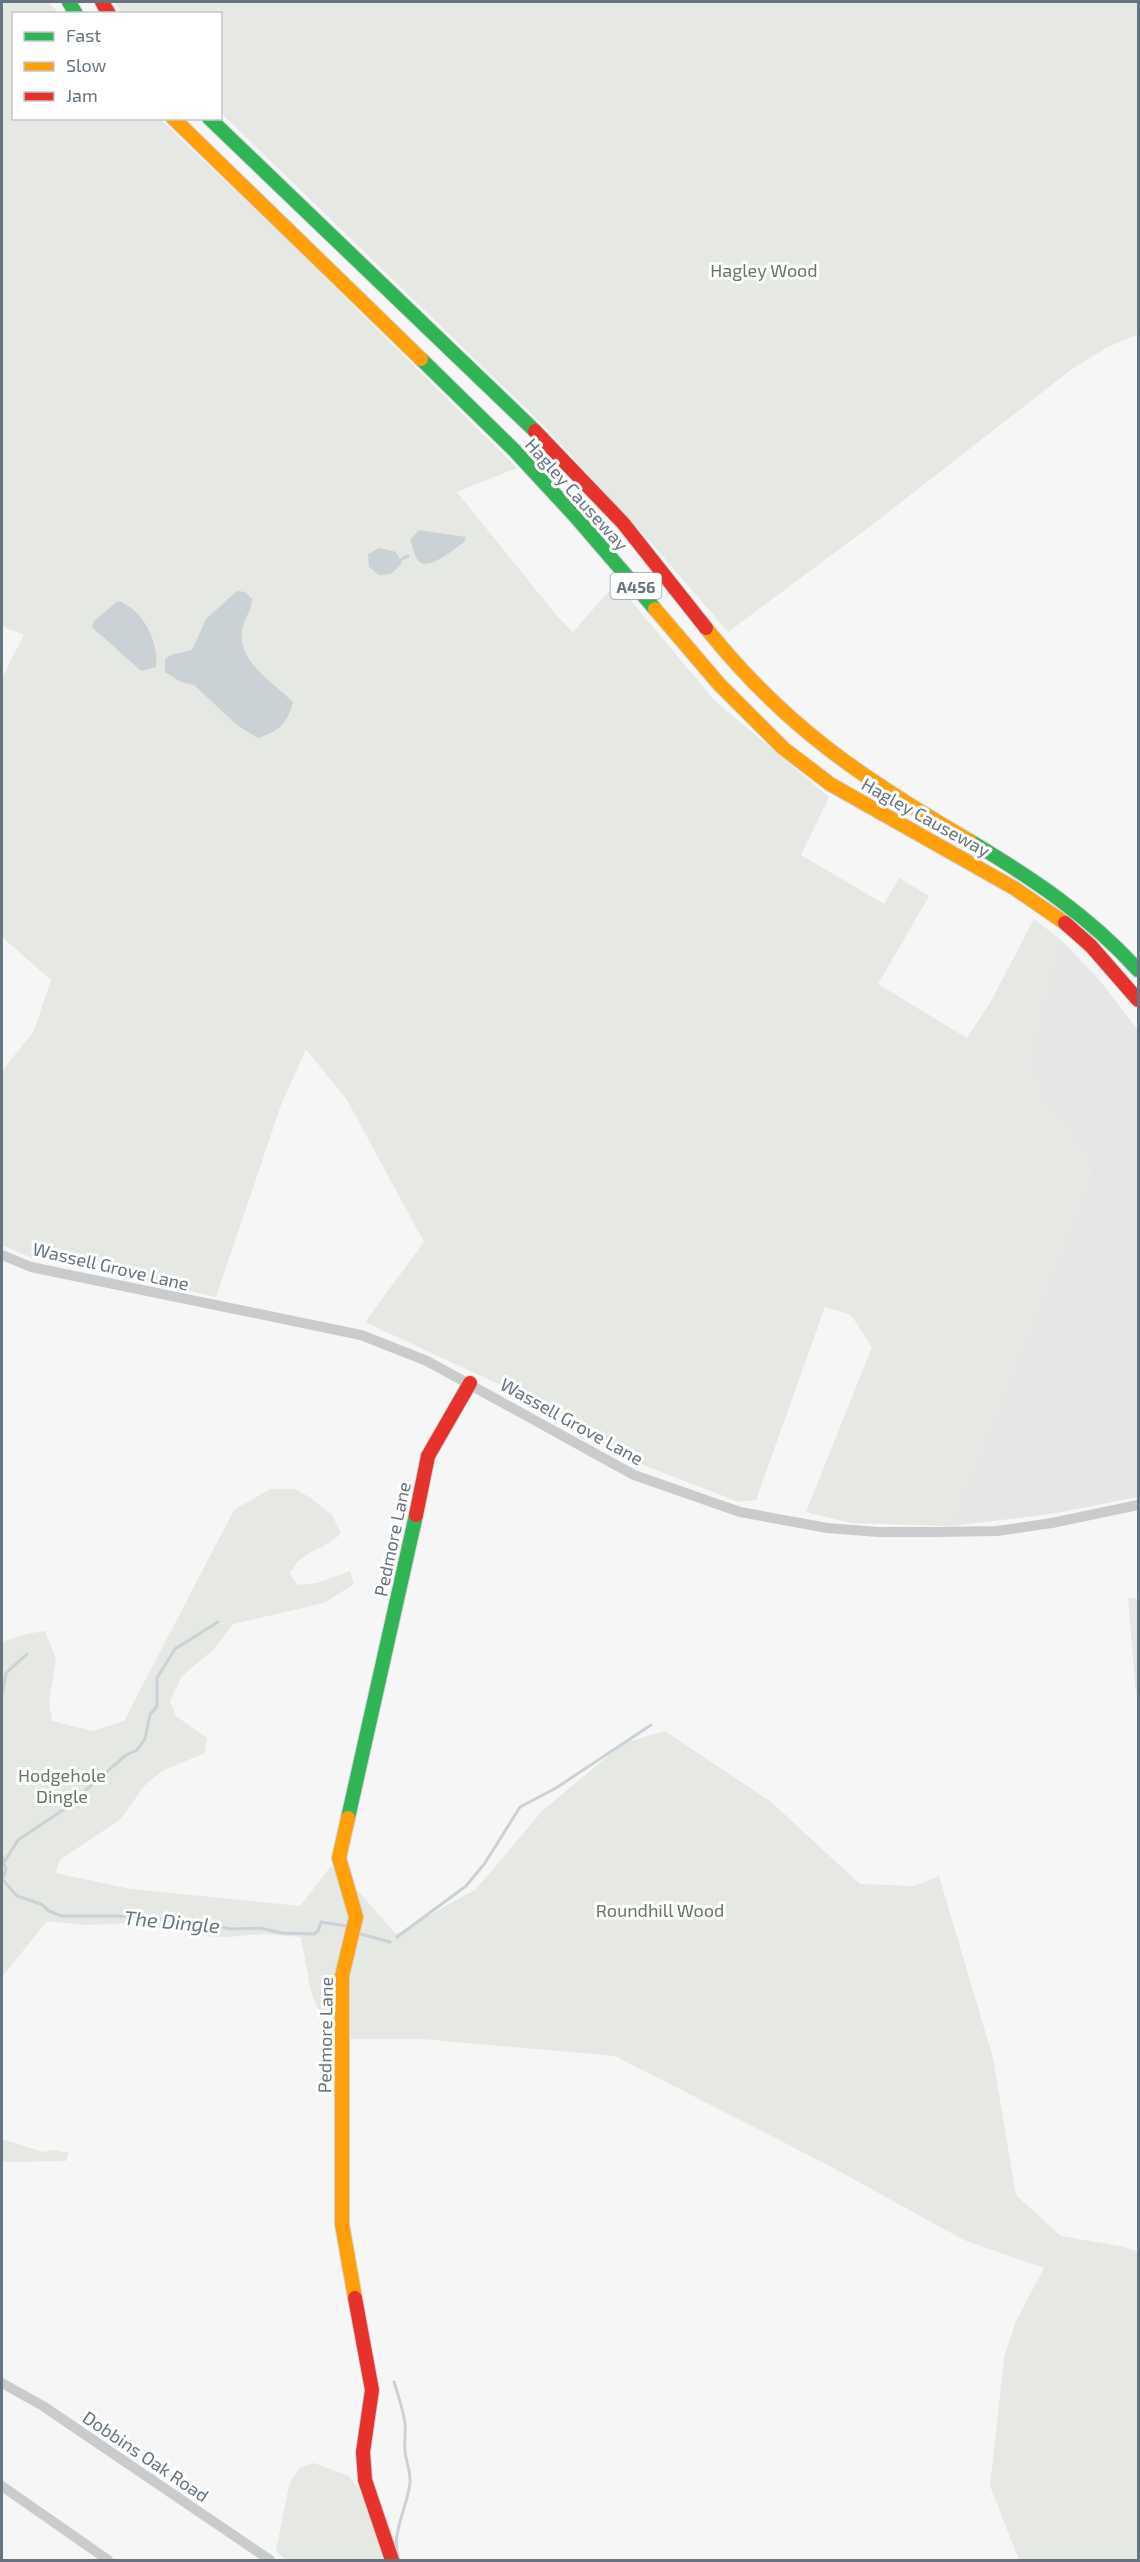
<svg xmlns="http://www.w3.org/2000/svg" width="1140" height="2562" font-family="'Exo 2',sans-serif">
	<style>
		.built { fill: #e5e6e6 }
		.green { fill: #e5e8e3 }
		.water { fill: #cad2d5 }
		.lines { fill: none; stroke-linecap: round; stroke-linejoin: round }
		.stream { stroke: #cad2d5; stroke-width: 3 }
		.fast-casing { stroke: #d2d3d4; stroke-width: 16 }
		.slow-casing { stroke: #d2d3d4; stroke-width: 16 }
		.jam-casing { stroke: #d2d3d4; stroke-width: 16 }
		.street { stroke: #c9cbcc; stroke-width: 10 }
		.fast { stroke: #30b455; stroke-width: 14 }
		.slow { stroke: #ff9f0a; stroke-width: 14 }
		.jam { stroke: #e5322d; stroke-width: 14 }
		.labels { text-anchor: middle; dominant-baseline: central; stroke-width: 6; stroke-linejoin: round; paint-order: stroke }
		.shield { fill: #fff; stroke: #939ea5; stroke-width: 1.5 }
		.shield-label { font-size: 16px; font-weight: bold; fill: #65747e }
		.park-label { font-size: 18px; fill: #677663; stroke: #fff }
		.street-label { font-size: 18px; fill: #65747e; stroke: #fff }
		.water-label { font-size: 20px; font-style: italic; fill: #64797f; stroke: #fff }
	</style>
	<rect width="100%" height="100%" fill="#f6f6f6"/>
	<!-- built -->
	<path class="built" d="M1060,939L1097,977L1138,1030V1497L1051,1514L952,1526L1090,1184L1091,1159L1044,1100L1030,1063Z"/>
	<!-- green -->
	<path class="green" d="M2,2H48L59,13L14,14V118L160,119L279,232L517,468L457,492L557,616L573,632L616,583L715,701L829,797L801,855L884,904L899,878L929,896L878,984L967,1038L991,1001L1034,919L1060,939L1030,1063L1044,1100L1091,1159L1090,1184L952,1526L851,1523L806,1512L872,1347L851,1315L825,1307L756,1500L739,1502L612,1453L498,1384L365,1322L424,1242L347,1100L306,1049L281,1105L216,1297L30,1257L2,1245V1071L34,1031L51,980L2,937V678L24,635L2,626Z
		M115,2H1138V334L1106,348L1072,369L877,521L728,632L654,546L542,424L221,113L220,14L121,13Z
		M270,1489H295L312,1499L332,1515L341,1533C324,1552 304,1547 290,1573L297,1585L317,1583L350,1571L354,1584L324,1603L233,1624L214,1649L182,1676L170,1701L176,1716L207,1738L205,1753L162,1771L144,1786L121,1819L61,1859L55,1873L131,1889L300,1906L331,1866L359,1892L396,1934L476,1889L543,1810L624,1743L665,1731L770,1801L860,1884L915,1886L939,1876L993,2058L1016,2195L1061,2236L1125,2247L1138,2252V2560H1019L990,2486L1004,2358L1016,2321L1044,2268L964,2240L824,2163L615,2056L422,2039H331L311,1992L301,1937L263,1934L228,1937L199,1936L134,1923L85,1925L47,1921L2,1977V1642L25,1634L45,1631L56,1659L49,1702L52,1721L93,1731L124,1721L234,1510Z
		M1128,1598L1138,1599V1694H1136Z
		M2,2139L43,2152L54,2150L69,2153L66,2161L2,2162Z
		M314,2463L349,2476L364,2497L384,2560H286L276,2551L289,2485L299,2468Z"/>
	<!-- water -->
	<path class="water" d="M419,530L466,537L464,542C454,549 426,574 417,559C414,553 412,545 410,540Z
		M379,548L396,552L402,563L391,574L379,575L369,567L368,554Z
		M237,591L245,592L252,599C252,610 246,615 243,626C234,660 273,682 293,702C288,723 278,732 258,738L238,726L194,685L181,682L165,672V659L171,655L192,650L206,619Z
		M118,601C143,609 159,642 156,667L141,671L92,627L94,621Z"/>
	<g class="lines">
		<!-- stream -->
		<path class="stream" d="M400,560L408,556
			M2,1696L6,1673L27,1654
			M2,1856L6,1870L2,1879
			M5,1861L18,1840L63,1810L126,1755L137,1750L145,1739L150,1715L157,1706V1678L175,1649L218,1622
			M2,1879L17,1896L41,1904L49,1911L61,1916H120L204,1923L230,1929L260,1928L282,1933L314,1934L318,1931L321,1922L346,1926
			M357,1933L390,1942
			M397,1937L466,1886L485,1863L520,1807L556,1788L651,1725
			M394,2382C398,2395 403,2409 405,2423C406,2432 404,2442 405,2451C406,2462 411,2472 410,2483C407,2509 390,2534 399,2560"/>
		<!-- fast casing -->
		<g class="fast-casing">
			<path id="fast" d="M69,2L76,14
				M209,118L535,431
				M421,359L514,450L575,516L655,609
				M970,841C1032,878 1089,916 1138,970
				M348,1818L416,1515"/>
		</g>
		<!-- slow casing -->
		<g class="slow-casing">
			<path id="slow" d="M173,118L421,359
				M655,609L719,684L783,748L830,784L1014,888L1065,923
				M706,628C784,726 863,779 970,841
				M348,1818L339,1858L356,1917L342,1976V2224L355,2298"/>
		</g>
		<!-- jam casing -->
		<g class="jam-casing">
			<path id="jam" d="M102,2L109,14
				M535,431L623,523L706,628
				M1065,923L1091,946L1138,1000
				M416,1515L428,1456L470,1383
				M355,2298L372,2390L363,2452L365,2480L392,2560"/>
		</g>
		<!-- street -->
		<path class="street" d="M2,1255L31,1267L361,1335L427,1361L634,1475L740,1512L827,1528L878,1532H936L997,1531L1052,1523L1138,1505
			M2,2383L43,2406L270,2560
			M2,2486L108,2560"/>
		<!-- fast -->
		<use href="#fast" class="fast"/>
		<!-- slow -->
		<use href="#slow" class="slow"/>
		<!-- jam -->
		<use href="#jam" class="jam"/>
	</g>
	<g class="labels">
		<!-- shield labels -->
		<rect class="shield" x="610.5" y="573" width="51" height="26" rx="4.5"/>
		<g class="shield-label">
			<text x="636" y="586">A456</text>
		</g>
		<!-- park labels -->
		<g class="park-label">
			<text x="764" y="270">Hagley Wood</text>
			<text x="62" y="1775">Hodgehole<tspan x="62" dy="21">Dingle</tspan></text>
			<text x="660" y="1910">Roundhill Wood</text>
		</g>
		<!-- street labels -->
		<g class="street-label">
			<text transform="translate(577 494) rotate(48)">Hagley Causeway</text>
			<text transform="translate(926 817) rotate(29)">Hagley Causeway</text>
			<text transform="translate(111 1266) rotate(13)">Wassell Grove Lane</text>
			<text transform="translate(572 1421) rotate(29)">Wassell Grove Lane</text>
			<text transform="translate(392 1539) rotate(-78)">Pedmore Lane</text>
			<text transform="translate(325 2035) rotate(-89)">Pedmore Lane</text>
			<text transform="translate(146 2456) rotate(34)">Dobbins Oak Road</text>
		</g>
		<!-- water labels -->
		<g class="water-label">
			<text transform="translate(172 1921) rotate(5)">The Dingle</text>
		</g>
	</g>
	<!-- border -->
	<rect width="1140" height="2562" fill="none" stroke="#65747e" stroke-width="6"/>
	<!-- legend -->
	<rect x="12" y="12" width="210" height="108" fill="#ffffff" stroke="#c1c7cb" stroke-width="1.5"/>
	<rect x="24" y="32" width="30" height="9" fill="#30b455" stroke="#c1c7cb" stroke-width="1.5"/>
	<text x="66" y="42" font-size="18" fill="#65747e">Fast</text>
	<rect x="24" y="62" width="30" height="9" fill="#ff9f0a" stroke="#c1c7cb" stroke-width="1.5"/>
	<text x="66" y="72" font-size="18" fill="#65747e">Slow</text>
	<rect x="24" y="92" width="30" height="9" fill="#e5322d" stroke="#c1c7cb" stroke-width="1.5"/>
	<text x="66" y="102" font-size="18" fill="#65747e">Jam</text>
</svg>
